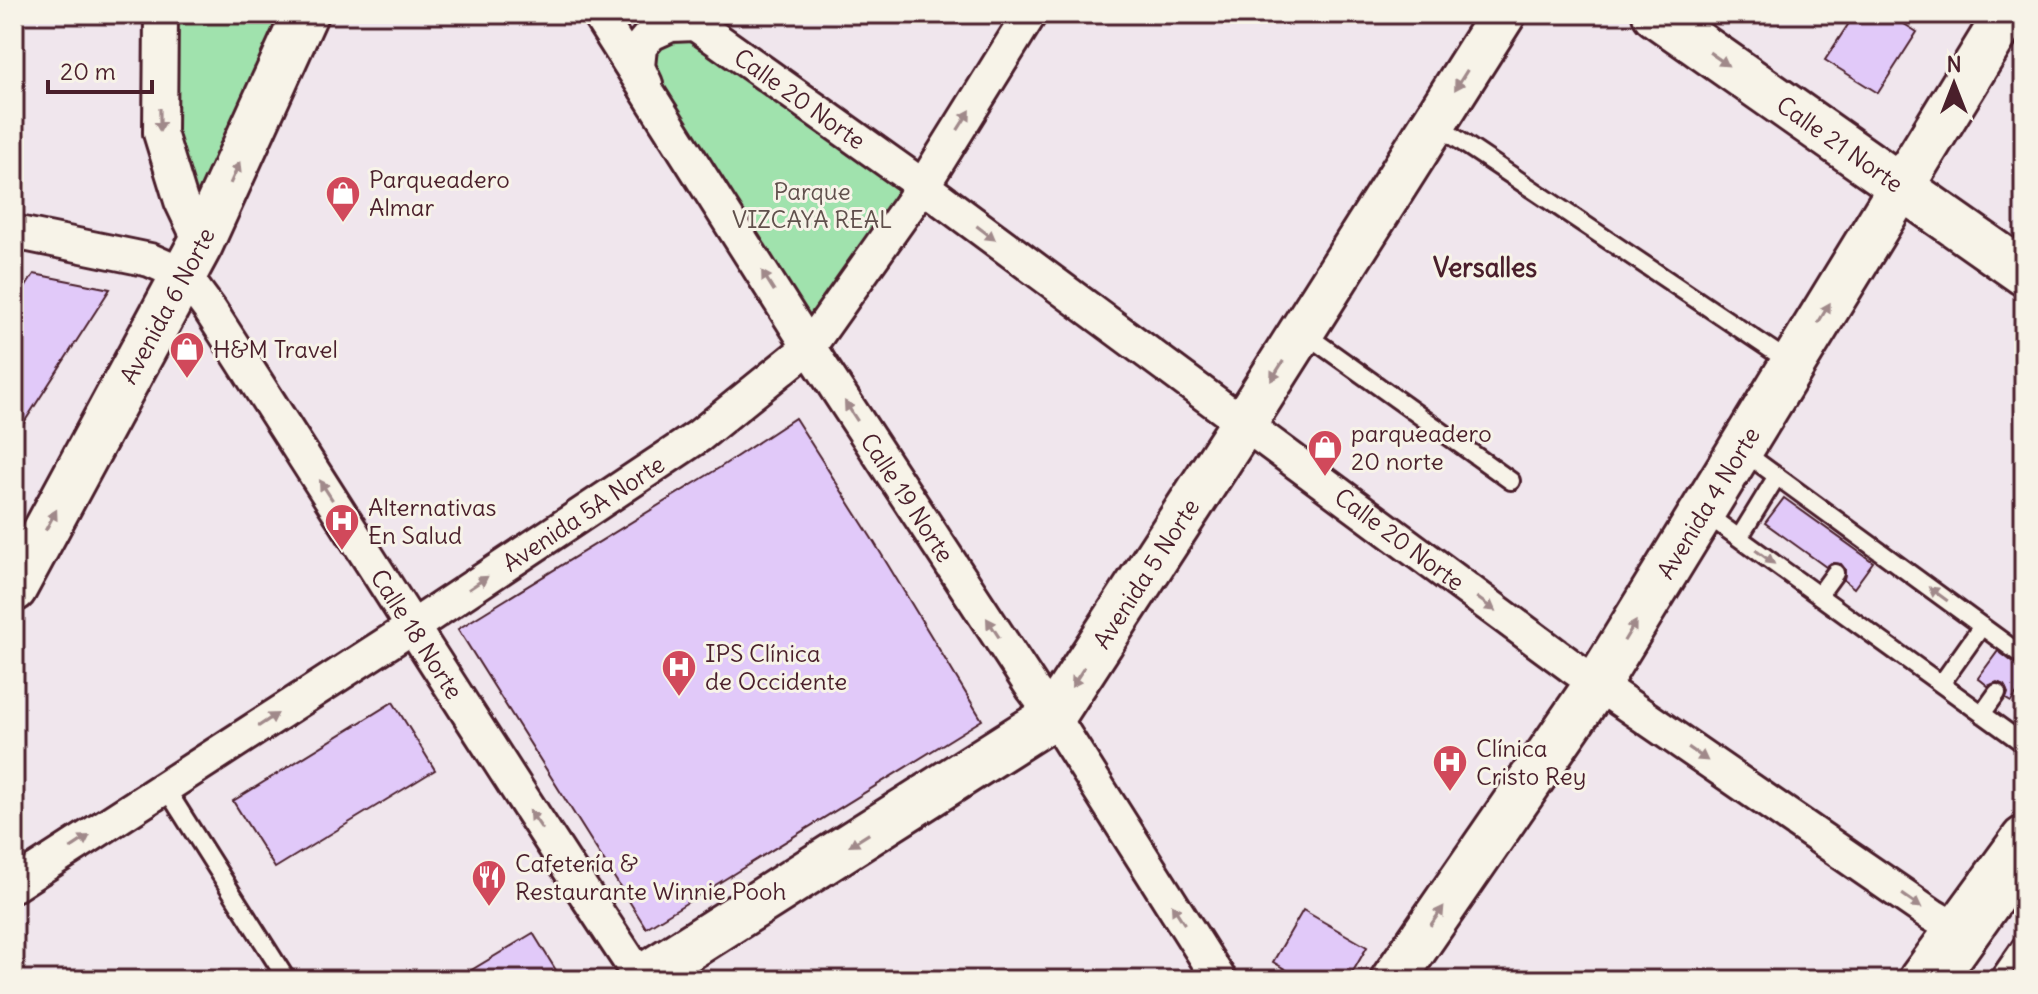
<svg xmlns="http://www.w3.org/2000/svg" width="2038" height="994" font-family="Delius,sans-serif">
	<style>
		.green { fill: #a0e2ad; stroke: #75806c; stroke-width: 2 }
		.building { fill: #e1c9f9; stroke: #4a1f2b; stroke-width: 2 }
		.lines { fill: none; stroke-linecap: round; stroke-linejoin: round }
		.lane-casing { stroke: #4a1f2b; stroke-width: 22 }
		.street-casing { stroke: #4a1f2b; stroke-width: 38 }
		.secondary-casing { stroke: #4a1f2b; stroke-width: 50 }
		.primary-casing { stroke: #4a1f2b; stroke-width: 50 }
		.lane { stroke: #f7f3e8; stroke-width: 16 }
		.street { stroke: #f7f3e8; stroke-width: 32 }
		.secondary { stroke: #f7f3e8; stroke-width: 44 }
		.primary { stroke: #f7f3e8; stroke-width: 44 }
		.oneway { fill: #a0898a }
		.labels { text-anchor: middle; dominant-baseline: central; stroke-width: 6; stroke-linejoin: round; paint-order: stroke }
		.street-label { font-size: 24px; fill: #4a1f2b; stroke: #f7f3e8 }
		.poi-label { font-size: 24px; fill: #4a1f2b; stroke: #f7f3e8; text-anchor: start }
		.park-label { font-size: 24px; fill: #60504c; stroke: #f7f3e8 }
		.neighbourhood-label { font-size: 26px; font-weight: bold; fill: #4a1f2b; stroke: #f7f3e8 }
	</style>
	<rect width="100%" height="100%" fill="#f0e6ed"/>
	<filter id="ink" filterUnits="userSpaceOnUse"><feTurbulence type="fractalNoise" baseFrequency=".0125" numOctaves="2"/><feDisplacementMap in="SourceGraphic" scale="16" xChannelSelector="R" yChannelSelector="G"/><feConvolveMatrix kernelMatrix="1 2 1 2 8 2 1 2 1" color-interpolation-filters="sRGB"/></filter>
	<g filter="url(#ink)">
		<!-- green -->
		<path class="green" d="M161,14H305L222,200L181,201Z
			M671,25L923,186L809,347L640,47Z"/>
		<!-- building -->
		<path class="building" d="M1855,14H1888L1917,32L1878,93L1825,60Z
			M34,274L110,289L14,438V305Z
			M795,418L874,542L982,720L646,928L458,629L719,468Z
			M1784,498L1873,562L1854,588L1844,580L1845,569L1841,564L1831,563L1826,567L1765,523Z
			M1998,651L2018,666L2024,668V684L2011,702L2006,699L2008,693L2004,685L1997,682L1988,686L1978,678Z
			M393,702L435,770L275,868L233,801Z
			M1303,910L1367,947L1348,980H1304L1273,962Z
			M533,933L562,980H455Z"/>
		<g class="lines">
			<!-- lane casing -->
			<g class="lane-casing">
				<path id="lane" d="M1435,124L1791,363
					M1304,333L1511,481
					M1741,450L2024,657
					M1703,512L2024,744
					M1739,538L1777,476
					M1819,595L1835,573
					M1941,684L1982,626
					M1982,714L1997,693
					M165,787L287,980
					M1950,980L2024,876
					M1997,980L2024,941"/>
			</g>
			<!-- street casing -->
			<g class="street-casing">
				<g id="street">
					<path d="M161,14L160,133L181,201L201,243"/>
					<path id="s1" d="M598,14L809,347L1033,689L1053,716L1220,980"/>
					<path id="s2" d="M681,14L923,186L1571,666L1932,915L1958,930"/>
					<path d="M646,84L638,67L640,47L651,34L671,25L695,24"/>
					<path id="s3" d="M14,232L150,260L184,275L210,310C354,534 495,759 642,980"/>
					<path id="s4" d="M14,885L414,626L699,436L809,347L923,186L1030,14"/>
				</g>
			</g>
			<!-- secondary casing -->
			<g class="secondary-casing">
				<g id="secondary">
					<path id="s5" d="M1655,14L2024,273"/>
					<path id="s6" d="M14,589L201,243L305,14"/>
					<path id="s7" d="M638,980L1053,716L1243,424L1503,14"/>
					<path id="s8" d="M1393,980L1597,684L2007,14"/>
				</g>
			</g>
			<!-- primary casing -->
			<g class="primary-casing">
				<path id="primary" d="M1921,980L2024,839"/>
			</g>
			<!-- lane -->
			<use href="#lane" class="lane"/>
			<!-- street -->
			<use href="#street" class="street"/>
			<!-- secondary -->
			<use href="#secondary" class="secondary"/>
			<!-- primary -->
			<use href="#primary" class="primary"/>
		</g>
		<!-- one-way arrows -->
		<defs><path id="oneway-solid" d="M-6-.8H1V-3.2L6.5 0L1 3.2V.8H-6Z" transform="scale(2)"/></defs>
		<g class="oneway">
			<use href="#oneway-solid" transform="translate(1719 59) rotate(35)"/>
			<use href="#oneway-solid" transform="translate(1461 80) rotate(122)"/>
			<use href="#oneway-solid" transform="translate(160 120) rotate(90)"/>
			<use href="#oneway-solid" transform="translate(964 120) rotate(-58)"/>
			<use href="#oneway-solid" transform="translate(235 173) rotate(-66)"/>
			<use href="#oneway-solid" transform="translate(986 233) rotate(37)"/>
			<use href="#oneway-solid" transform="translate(768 281) rotate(-122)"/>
			<use href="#oneway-solid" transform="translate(1824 313) rotate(-59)"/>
			<use href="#oneway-solid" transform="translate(1277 371) rotate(122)"/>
			<use href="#oneway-solid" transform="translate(851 411) rotate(-123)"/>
			<use href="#oneway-solid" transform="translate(326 490) rotate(-123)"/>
			<use href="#oneway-solid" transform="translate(51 520) rotate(-62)"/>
			<use href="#oneway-solid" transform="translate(1765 557) rotate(36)"/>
			<use href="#oneway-solid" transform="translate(478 583) rotate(-34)"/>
			<use href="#oneway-solid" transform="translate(1938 594) rotate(-144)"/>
			<use href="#oneway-solid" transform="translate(1486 604) rotate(36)"/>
			<use href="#oneway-solid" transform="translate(993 628) rotate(-123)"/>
			<use href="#oneway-solid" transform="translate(1630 631) rotate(-59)"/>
			<use href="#oneway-solid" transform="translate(1078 677) rotate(123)"/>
			<use href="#oneway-solid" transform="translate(268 720) rotate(-33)"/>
			<use href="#oneway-solid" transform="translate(1698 754) rotate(35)"/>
			<use href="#oneway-solid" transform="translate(536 820) rotate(-124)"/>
			<use href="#oneway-solid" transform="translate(859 840) rotate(148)"/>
			<use href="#oneway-solid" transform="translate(80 842) rotate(-33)"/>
			<use href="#oneway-solid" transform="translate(1912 901) rotate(35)"/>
			<use href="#oneway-solid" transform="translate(1178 914) rotate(-123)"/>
			<use href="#oneway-solid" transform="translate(1437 916) rotate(-55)"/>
		</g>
	</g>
	<!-- icons -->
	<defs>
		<g id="shop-pin" transform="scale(1.8)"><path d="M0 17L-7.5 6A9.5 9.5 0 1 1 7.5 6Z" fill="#d1495b" stroke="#f7f3e8"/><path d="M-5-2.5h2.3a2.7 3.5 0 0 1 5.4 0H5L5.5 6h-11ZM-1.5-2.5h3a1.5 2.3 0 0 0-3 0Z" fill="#fff"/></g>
		<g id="hospital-pin" transform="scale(1.8)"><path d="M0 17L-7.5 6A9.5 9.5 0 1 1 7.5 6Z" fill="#d1495b" stroke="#f7f3e8"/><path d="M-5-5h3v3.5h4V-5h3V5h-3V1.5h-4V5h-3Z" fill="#fff"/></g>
		<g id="restaurant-pin" transform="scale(1.8)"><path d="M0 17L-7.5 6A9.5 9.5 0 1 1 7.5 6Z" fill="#d1495b" stroke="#f7f3e8"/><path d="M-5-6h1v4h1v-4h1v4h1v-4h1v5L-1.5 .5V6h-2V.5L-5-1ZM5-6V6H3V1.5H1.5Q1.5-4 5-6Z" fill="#fff"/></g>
	</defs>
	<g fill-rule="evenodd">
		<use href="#shop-pin" x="343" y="193"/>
		<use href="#shop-pin" x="187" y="349"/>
		<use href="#shop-pin" x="1325" y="447"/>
		<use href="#hospital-pin" x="342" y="521"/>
		<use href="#hospital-pin" x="679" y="667"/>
		<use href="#hospital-pin" x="1450" y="762"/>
		<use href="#restaurant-pin" x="489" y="877"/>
	</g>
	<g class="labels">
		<!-- street labels -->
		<g class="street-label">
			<text stroke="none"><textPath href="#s2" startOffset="146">Calle 20 Norte</textPath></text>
			<text stroke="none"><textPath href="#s5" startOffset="226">Calle 21 Norte</textPath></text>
			<text stroke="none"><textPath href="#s6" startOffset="322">Avenida 6 Norte</textPath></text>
			<text stroke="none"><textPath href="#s1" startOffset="574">Calle 19 Norte</textPath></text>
			<text stroke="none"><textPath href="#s8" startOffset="572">Avenida 4 Norte</textPath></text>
			<text stroke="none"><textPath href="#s4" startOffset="680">Avenida 5A Norte</textPath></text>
			<text stroke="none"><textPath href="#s2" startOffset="890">Calle 20 Norte</textPath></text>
			<text stroke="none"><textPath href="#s7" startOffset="662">Avenida 5 Norte</textPath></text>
			<text stroke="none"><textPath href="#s3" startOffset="604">Calle 18 Norte</textPath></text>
		</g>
		<!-- poi labels -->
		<g class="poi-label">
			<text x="369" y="179">Parqueadero<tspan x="369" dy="28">Almar</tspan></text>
			<text x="213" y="349">H&amp;M Travel</text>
			<text x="1351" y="433">parqueadero<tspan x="1351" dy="28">20 norte</tspan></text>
			<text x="368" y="507">Alternativas<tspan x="368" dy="28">En Salud</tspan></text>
			<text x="705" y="653">IPS Clínica<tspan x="705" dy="28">de Occidente</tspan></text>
			<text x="1476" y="748">Clínica<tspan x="1476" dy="28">Cristo Rey</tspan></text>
			<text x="515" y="863">Cafetería &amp;<tspan x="515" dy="28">Restaurante Winnie Pooh</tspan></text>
		</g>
		<!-- park labels -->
		<g class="park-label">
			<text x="812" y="191">Parque<tspan x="812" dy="28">VIZCAYA REAL</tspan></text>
		</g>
		<!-- neighbourhood labels -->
		<g class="neighbourhood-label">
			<text x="1485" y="267">Versalles</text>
		</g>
	</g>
	<!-- margin -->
	<rect width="2038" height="994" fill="none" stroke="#f7f3e8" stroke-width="48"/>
	<rect x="24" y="24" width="1990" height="946" fill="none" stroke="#4a1f2b" stroke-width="3" filter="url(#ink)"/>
	<!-- north arrow -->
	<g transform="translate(1954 84)" stroke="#f7f3e8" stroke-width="6" paint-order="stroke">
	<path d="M0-6L14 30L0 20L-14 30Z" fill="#4a1f2b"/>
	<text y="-12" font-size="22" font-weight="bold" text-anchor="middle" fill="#4a1f2b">N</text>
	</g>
	<!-- scale -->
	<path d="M48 80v12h104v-12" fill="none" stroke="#4a1f2b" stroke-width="4"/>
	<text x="60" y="80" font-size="24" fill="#4a1f2b" stroke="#f7f3e8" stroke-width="6" paint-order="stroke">20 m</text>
</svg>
